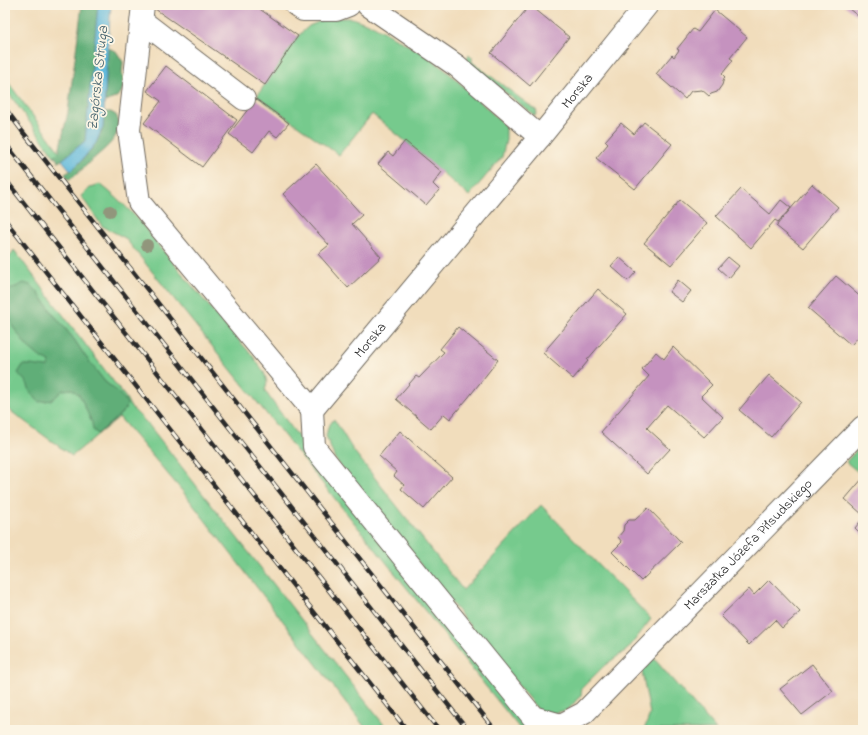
<svg xmlns="http://www.w3.org/2000/svg" width="868" height="735" font-family="'Indie Flower',sans-serif">
	<style>
		.green { fill: #76ca8d; stroke: #507a5c; fill-rule: evenodd }
		.forest { fill: #60ae78; stroke: #466c52 }
		.water { fill: #5db8db; stroke: #447283 }
		.building { fill: #c592bf }
		.lines { fill: none; stroke-linecap: round; stroke-linejoin: round }
		.minor-casing { stroke: #70695e; stroke-width: 24 }
		.minor { stroke: #fff; stroke-width: 22 }
		.rail-casing { stroke: #2b2b2b; stroke-width: 4.5 }
		.rail { stroke: #fcf5e5; stroke-width: 3; stroke-dasharray: 9; stroke-linecap: butt }
		.tree { fill: #91967c }
		.labels { text-anchor: middle; dominant-baseline: central; stroke-width: 3.5; stroke-linejoin: round; paint-order: stroke }
		.street-label { font-size: 14px; fill: #2b2b2b; stroke: #fcf5e5 }
		.water-label { font-size: 15px; font-style: italic; fill: #3c5c69; stroke: #fcf5e5 }
	</style>
	<rect width="100%" height="100%" fill="#fcf5e5"/>
	<filter id="ink" filterUnits="userSpaceOnUse"><feTurbulence type="fractalNoise" baseFrequency=".025" numOctaves="2"/><feDisplacementMap in="SourceGraphic" scale="8" xChannelSelector="R" yChannelSelector="G"/><feConvolveMatrix kernelMatrix="1 2 1 2 8 2 1 2 1" color-interpolation-filters="sRGB"/></filter>
	<filter id="wash" filterUnits="userSpaceOnUse"><feTurbulence type="fractalNoise" baseFrequency=".012" numOctaves="4" result="noise"/><feDisplacementMap in="SourceGraphic" scale="16" xChannelSelector="R" yChannelSelector="G"/><feGaussianBlur stdDeviation="0.9" result="paint"/><feColorMatrix in="noise" values="0 0 0 0 0 0 0 0 0 0 0 0 0 0 0 0 0 1.4 0 .05"/><feComposite in="paint" operator="in"/></filter>
	<g filter="url(#wash)">
		<rect width="100%" height="100%" fill="#f1ddbc"/>
		<!-- green -->
		<path class="green" d="M337,18H352L374,26L429,57L450,74L506,126V140L502,157L469,196L410,145L372,114L339,155L257,96L298,36L309,26L323,20Z
			M469,55L472,57V62L537,111L535,116L466,61Z
			M5,78L59,151L54,156L5,88Z
			M100,184C119,199 137,216 151,236L223,323L236,337L252,355L264,372L267,382L265,391C278,410 292,428 306,447L535,725L572,727L591,730H521L125,238L102,226L81,196L91,187Z
			M14,250L126,398L130,406L148,424L388,730H367L184,493L119,417L72,456L5,407V264ZM36,290L54,315L73,338L85,356L105,382L113,388L125,400L126,409L119,416Z
			M334,419L353,450L463,590L541,505L651,619L628,649L605,665L582,688L581,695L568,710L553,713L538,710L335,459L326,436L328,427Z
			M863,443V476L846,462Z
			M650,654L716,730H644L650,714L641,666Z"/>
		<!-- forest -->
		<path class="forest" d="M82,5H98L86,131L85,141L59,162L54,156L59,151L68,112Z
			M108,48L116,51L123,62L122,73L124,85L121,93L115,98L105,102Z
			M104,112H111L116,115C119,121 120,126 117,133C113,144 97,155 89,163C82,169 77,175 69,180L65,174C80,166 98,144 103,128C104,123 104,117 104,112Z
			M24,283L30,285L36,290L54,315L73,338L85,356L105,382L113,388L125,400L127,404L126,409L98,434L93,430L92,423L80,396L72,389L63,390L52,400L39,402L31,393L27,383L18,373L23,365C31,364 40,367 48,367L50,362L40,357L27,346L13,327L6,309L7,298L9,290Z"/>
		<!-- water -->
		<path class="water" d="M98,5H111L109,29L103,127L96,143L82,160L71,171L62,160L85,141Z"/>
		<g id="blocks">
			<!-- building -->
			<path class="building" d="M158,5H254L298,36L265,85L155,9Z
				M530,5L569,37L530,86L491,53Z
				M844,5H863V20Z
				M715,10L747,37L730,58L733,60L722,74L725,77L724,78L722,85L717,92L711,94L709,96L702,90L691,91L685,99L656,74L672,55L674,57L679,50L677,49L693,29L698,32Z
				M166,66L237,120L202,167L144,123L161,101L147,91Z
				M256,99L289,123L277,137L269,131L253,152L229,134Z
				M644,122L672,144L635,189L596,158L608,144L605,141L621,123L634,134Z
				M405,141L442,172L433,184L439,190L426,205L378,164L388,152L393,156Z
				M316,164L362,215L352,224L381,257L348,288L318,254L329,245L283,194Z
				M812,184L838,207L803,248L776,226Z
				M741,189L770,214L781,200L791,208L778,222L775,220L751,248L716,216Z
				M680,200L707,223L671,265L644,243Z
				M619,257L636,272L628,281L611,266Z
				M728,257L739,266L729,278L718,268Z
				M836,276L863,299V332L851,345L808,308Z
				M678,280L691,291L682,302L669,292Z
				M598,289L627,314L587,360L588,361L573,379L543,353Z
				M458,327L498,360L468,398L450,419L444,414L431,429L396,399L416,376L419,378L444,352L440,349Z
				M673,347L712,385L701,396L723,417L704,437L667,405L647,428L670,449L647,474L601,432L649,376L642,369L656,352L664,359Z
				M769,375L801,402L771,437L739,410Z
				M400,431L452,477L424,509L401,489L404,485L394,476L397,472L379,456Z
				M863,478V515L845,499Z
				M648,508L681,542L641,581L612,552L622,542L618,537L623,531L624,525L629,520H635Z
				M863,518V536L855,528Z
				M769,580L800,612L782,628L775,620L749,645L721,616L749,589L754,595Z
				M812,664L833,691L802,715L780,689Z"/>
		</g>
	</g>
	<g filter="url(#ink)">
		<use href="#blocks" fill-opacity="0" stroke="#70695e" stroke-width="1"/>
		<g class="lines">
			<!-- minor casing -->
			<g class="minor-casing">
				<g id="minor">
					<path id="s1" d="M143,5L129,130L139,202L312,410L540,137L647,5"/>
					<path d="M296,5L303,10H336L349,5"/>
					<path d="M368,5L457,66L540,137"/>
					<path d="M142,21L244,99"/>
					<path id="s2" d="M312,410L314,447L533,717L561,725L584,713L863,427"/>
				</g>
			</g>
			<!-- minor -->
			<use href="#minor" class="minor"/>
			<!-- rail casing -->
			<g class="rail-casing">
				<path id="rail" d="M5,108L22,131L495,730
					M5,143L468,730
					M5,179L439,730
					M5,220L407,730"/>
			</g>
			<!-- rail -->
			<use href="#rail" class="rail"/>
		</g>
		<!-- trees -->
		<g class="tree">
			<circle cx="110" cy="211" r="6"/>
			<circle cx="147" cy="245" r="6"/>
		</g>
	</g>
	<g class="labels">
		<!-- street labels -->
		<g class="street-label">
			<text stroke="none"><textPath href="#s1" startOffset="884">Morska</textPath></text>
			<text stroke="none"><textPath href="#s1" startOffset="560">Morska</textPath></text>
			<text stroke="none"><textPath href="#s2" startOffset="675">Marszałka Józefa Piłsudskiego</textPath></text>
		</g>
		<!-- water labels -->
		<g class="water-label">
			<text transform="translate(98 78) rotate(-84)">Zagórska Struga</text>
		</g>
	</g>
	<!-- margin -->
	<rect width="868" height="735" fill="none" stroke="#fcf5e5" stroke-width="20"/>
</svg>
